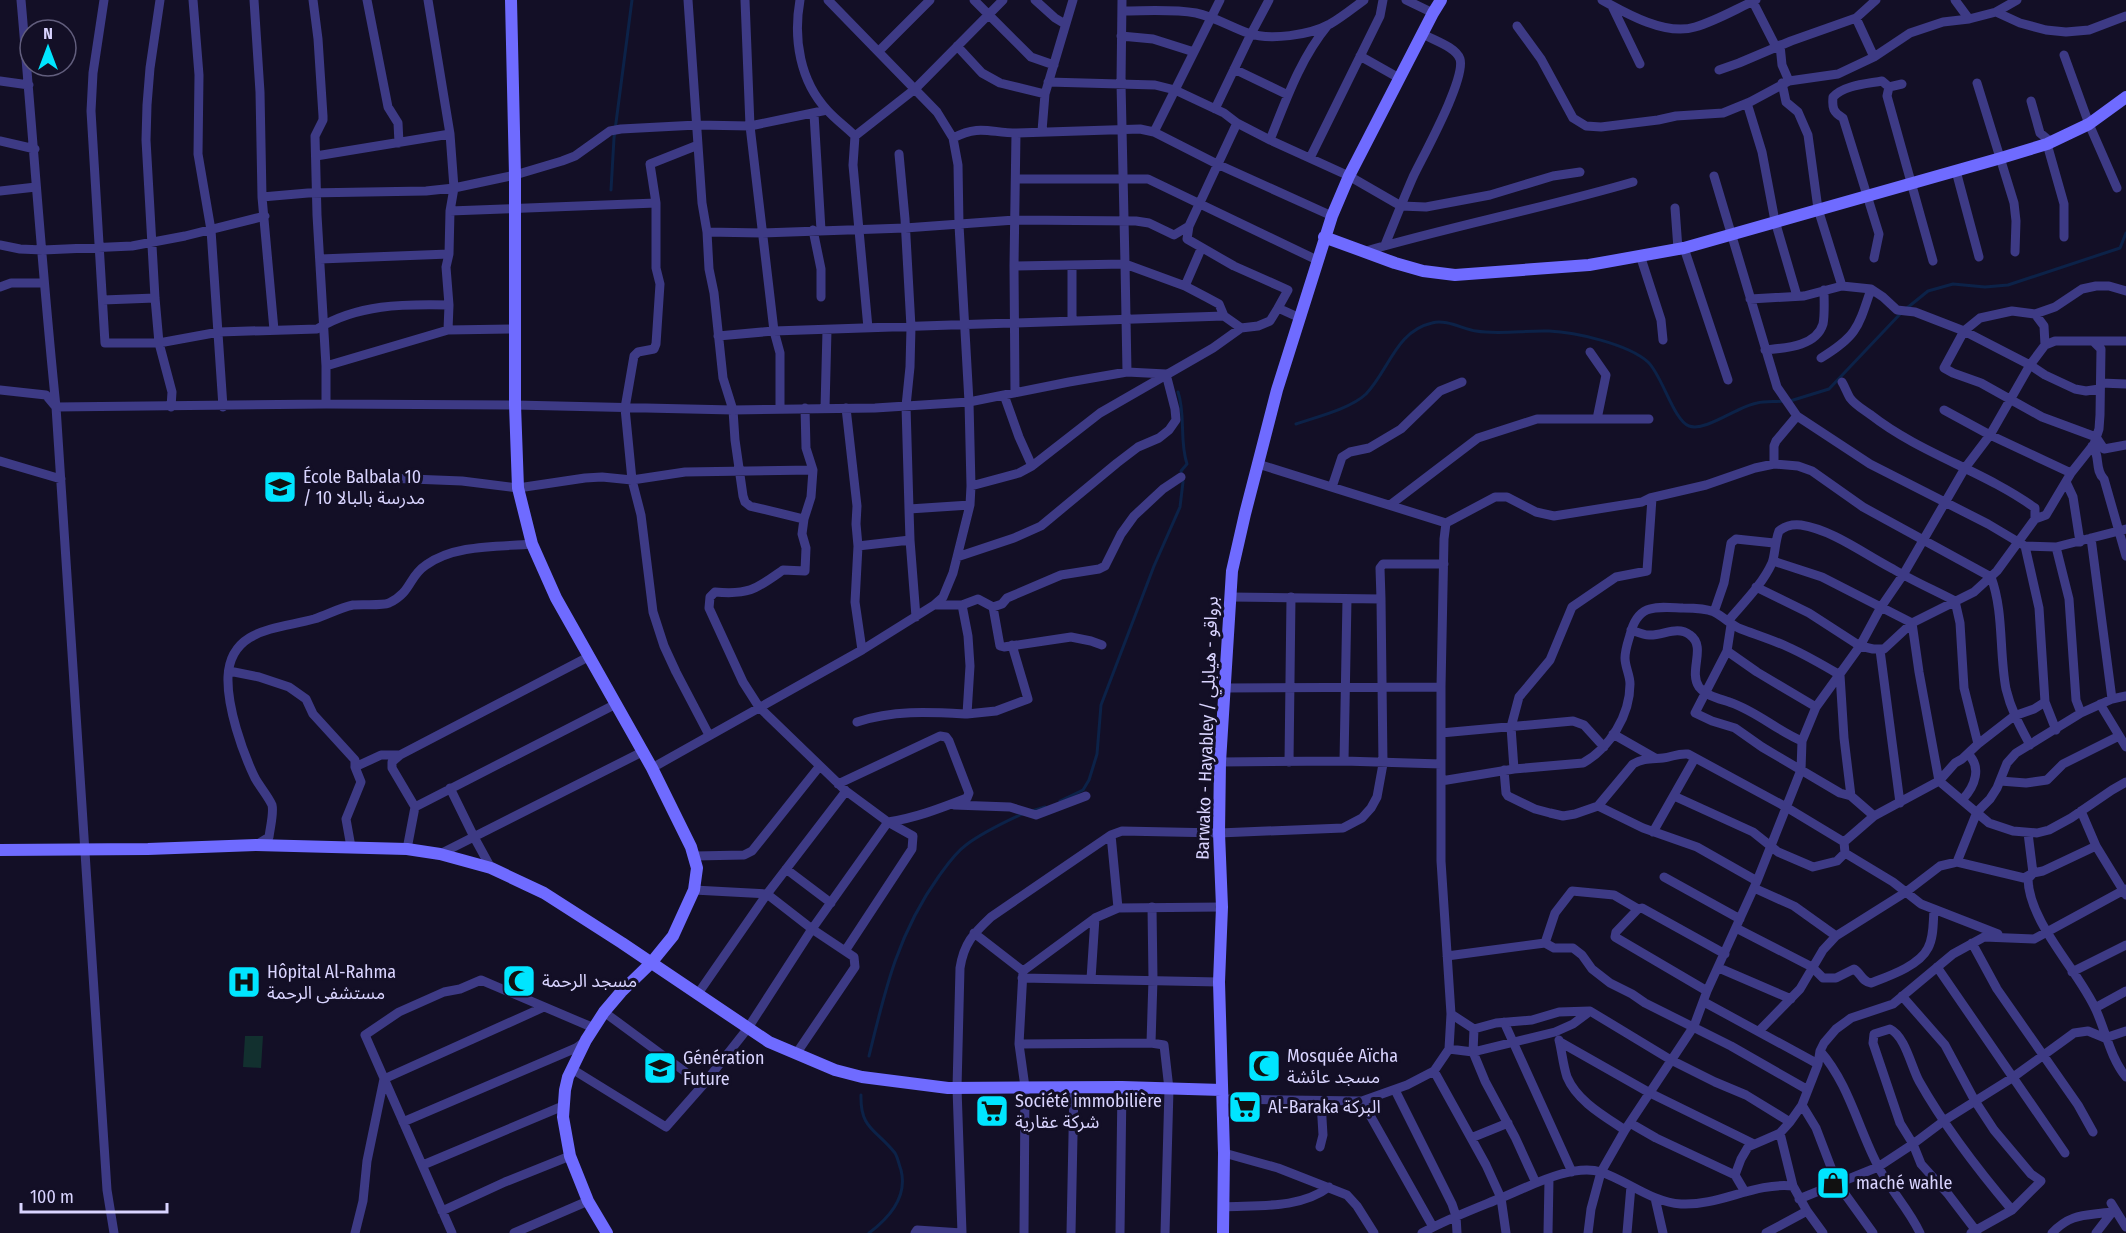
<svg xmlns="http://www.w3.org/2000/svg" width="2126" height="1233" font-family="'Fira Sans Condensed','Noto Sans Arabic',sans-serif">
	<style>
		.green { fill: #12302f }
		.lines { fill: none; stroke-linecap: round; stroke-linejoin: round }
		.stream { stroke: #0c2248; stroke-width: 3 }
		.street { stroke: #3d3a85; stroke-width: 9 }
		.secondary { stroke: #6f6bff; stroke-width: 12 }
		.labels { text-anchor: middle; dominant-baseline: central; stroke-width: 6; stroke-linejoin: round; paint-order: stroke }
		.poi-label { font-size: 18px; fill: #d9d4ff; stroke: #130f26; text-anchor: start }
		.street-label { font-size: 18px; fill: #d9d4ff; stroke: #130f26 }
	</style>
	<rect width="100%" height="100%" fill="#130f26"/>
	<!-- green -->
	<path class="green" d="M245,1036H263L261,1068L243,1067Z"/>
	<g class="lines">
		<!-- stream -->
		<path class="stream" d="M611,190L614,138L632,0
			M1907,308L1928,291L1953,284L1985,287L2008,285L2120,248L2126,233
			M1790,401L1829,389L1902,312
			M1296,424C1316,417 1350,409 1366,394C1389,370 1396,331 1432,323C1446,319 1463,329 1476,331C1500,335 1525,330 1549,331C1575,332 1628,344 1648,362C1662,375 1674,421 1689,426C1706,432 1738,406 1757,403C1765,401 1775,402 1784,401
			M1060,801L1083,790L1089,780L1097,754L1101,705L1154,566L1180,507L1183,482L1181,471L1187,464C1179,440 1186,415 1178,392
			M1032,811L1045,807
			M869,1056C885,990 898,933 939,876C947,865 955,853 966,845C983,832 1003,823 1022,814
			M861,1095C860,1129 876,1129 895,1153C898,1158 899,1165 901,1170C908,1197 889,1218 869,1233"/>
		<!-- street -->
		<path class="street" d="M21,0C33,136 42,271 56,407L107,1190L114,1233
			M104,0L93,73L91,111L105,343H159L219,332L317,329C358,304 403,304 449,305L448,330
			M160,0L150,68L147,105L146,140L155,298L159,343L172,392L171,407
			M193,0L199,75L198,154L211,230L223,407
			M254,0L260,92L262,197L274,330
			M313,0L318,39L323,116V120L315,136L317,215L326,366
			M367,0L388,107L398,123L399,143
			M428,0L450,134L454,188L450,211L449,254L446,267L449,305
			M688,0L702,203L707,232L709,269L714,293L723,378L733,410L735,440L743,496L745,502L750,506L804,519
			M745,0L750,126L774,331L780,353V408
			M800,0C793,39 800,81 827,110C836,120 846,127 855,136L853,165L868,328
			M974,0L1031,57L1054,65
			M1035,0L1055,18L1065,24
			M1406,0L1433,13
			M1602,0C1627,14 1666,36 1695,27C1716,21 1736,9 1756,0
			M1752,0L1776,47
			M1955,0L1969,19L1996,12L2020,23L2046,30L2066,32L2089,30L2126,16
			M1612,6L1640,64
			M1122,11C1147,11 1172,9 1196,13C1215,17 1231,27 1248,33C1270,41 1310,35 1330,24C1342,17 1353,8 1364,0
			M1996,12L2017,0
			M1856,18L1874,57
			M1517,26L1541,59L1573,118L1586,126L1601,127L1658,120L1676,116L1723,113L1750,102L1789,81L1838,74L1874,57L1910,33L1943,22L1969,19
			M1121,36L1153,39L1194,52
			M1780,45L1782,65L1789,81
			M957,46L982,73L1000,83L1045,94
			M879,51L930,0
			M2064,55L2089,124L2117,188
			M1360,56L1399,78
			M1234,69L1288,95
			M1719,70L1739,63L1791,41L1856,18L1876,0
			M0,81L29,85
			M1782,83L1786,102L1798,112L1808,135L1818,209L1842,286L1871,289L1883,297L1897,310L1915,312L1964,331L2030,365L2045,375L2075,389L2086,391L2099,389
			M1977,83L2014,203L2016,221L2015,252
			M1902,84L1889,87L1887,96L1933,261
			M2031,101L2040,133L2051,142
			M1747,103L1762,152L1775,221L1797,296
			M1215,109L1251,34L1269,0
			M814,114L821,230
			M1237,123L1270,140L1349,176L1401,206L1426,207L1490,195L1553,176L1580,172
			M1042,131L1045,94L1073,0
			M1154,132L1220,0
			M855,136L915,89L1003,0
			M953,138C980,124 990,133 1017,133C1058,132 1099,130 1140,129L1154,132L1217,164L1332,216
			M1270,140C1286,100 1300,59 1328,25
			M0,141L35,149
			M2047,144L2064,204V237
			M698,145L650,164L656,203V268L660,284L656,344L654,349L638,352L634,356L625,408L632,480L641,515L653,612L664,646L676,672L709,735
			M899,154L905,219L911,327L910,367L906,406L909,509
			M316,156L450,134
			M1310,158L1380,16L1383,0
			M1956,171L1979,257
			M1714,176L1777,387L1797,416L1870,464L1988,524L2025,546
			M1016,179H1148L1317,260
			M0,191L36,187
			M262,197L308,193L426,191L454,188L515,175L562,161L575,156L610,131L621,129L697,125L750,126L827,110
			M1675,208L1678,249
			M450,211L656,203
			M1189,226L1187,239L1234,266L1288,290L1278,308
			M813,230L821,269V297
			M707,232L762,233L905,228L1015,220L1136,221L1149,223L1174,235L1189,226L1237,123L1224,113L1175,90L1155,85L1048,82
			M0,245L20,249L43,250L132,246L185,236L265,216
			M1385,245C1394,223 1403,200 1413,177C1423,156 1466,79 1460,59C1456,47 1433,40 1423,34
			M1684,248L1728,380
			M1363,252C1453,226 1544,208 1633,182
			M1640,255L1661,320L1663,340
			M1874,258L1879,234L1843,118C1833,112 1832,108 1833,97C1844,85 1866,84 1882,81L1889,87
			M320,259L449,254
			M1072,265V320
			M1014,266L1125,264L1121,83L1122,0
			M1185,286L1201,249
			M0,287L11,283H43
			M2126,291L2109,286H2096L2082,289L2055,307L2035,314L2012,311L1980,318L1964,331L1944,368L1953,373L1981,383L2042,417L2096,437L2104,449L2126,445
			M1750,299L1804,296L1842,286
			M103,300L155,298
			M2035,314L2044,326L2045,345
			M718,336L774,331L1224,316
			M1765,350C1784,348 1816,347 1823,324C1825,314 1824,301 1824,290
			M1590,352L1606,375L1597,419
			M1821,358C1857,336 1858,328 1871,289
			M1127,372L1125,264L1185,286L1206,297L1219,304L1224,316L1241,328
			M1842,382C1845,387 1847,393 1850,398C1855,405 1864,410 1871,415C1921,454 1984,471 2035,508V519
			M2101,383L2126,384
			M0,390L46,395L56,407L326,404L515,405L733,410L875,408L969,402L1069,382L1127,372L1166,374L1175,409L1176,420L1169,430L1159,438L1138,447L1117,463L1041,526L1014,538L957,557
			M1015,393L1014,266L1016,133
			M1004,395L1019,437L1032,466
			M326,404V366L448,330L515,329
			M805,408L806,448L813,470L811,497L804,519L802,534L806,548L805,571L783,570C756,589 750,595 715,592L710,597L709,608L743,682L759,707L846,791L888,822L913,836L912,849L845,951
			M825,408L827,330
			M846,408L857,506L856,524L858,546L855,602L862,650
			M1944,410L1990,435L2071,473
			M2092,446C2101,455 2094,470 2104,479L2126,556
			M0,461L61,479
			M1774,464V446L1776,441L1797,416
			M386,478L462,481L518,488L585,478L602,477L632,480L685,472L813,470
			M2066,482L2073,497L2080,542
			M971,486L1019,473L1032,466L1100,413L1213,348L1241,328L1258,326L1270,321L1278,308L1300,318
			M1332,487L1342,457L1350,452L1369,448L1401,429L1440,391L1462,382
			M1390,505L1478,438L1537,419H1649
			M1446,523L1495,497H1507L1536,512L1554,516L1642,502L1650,498L1706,485L1755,468L1774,464L1798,466L1812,471L1863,507L1991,577C2004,612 1999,652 2006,689C2011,710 2020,726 2030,745
			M2091,538L2112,699
			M910,540L916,617
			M858,546L910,540L909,509L970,505
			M2056,547L2069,599L2076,700L2081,713L2112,699L2126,696
			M1773,561L1822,577L1912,623L1919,672L1939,781L1989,823L2013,831L2037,833L2049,830L2071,818L2112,790L2126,782
			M1756,587L1809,613L1860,646L1873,649H1884L1912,623L1974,592L1997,571L2035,519L2046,515L2071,473L2094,444L2099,429L2100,415L2101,349L2093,341
			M1381,599L1380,568L1383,564H1444
			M934,605H962L978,599L993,607L1002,604L1007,598L1061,575L1099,569L1105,566L1121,534L1134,516L1163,489L1181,477
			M993,607L1000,646L1004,647L1071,637L1091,641L1102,645
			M1714,612L1724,583L1731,543L1736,539L1774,543
			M1731,625L1727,651L1757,672L1816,707
			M1631,630C1637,632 1643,635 1649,635C1663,636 1677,625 1690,635C1707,647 1688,671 1699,687C1707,697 1722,699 1732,703C1757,712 1778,731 1802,741
			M1880,650L1900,803
			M1727,651L1695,713L1712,721L1735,728L1762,747L1840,793L1851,796L1874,816L1939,781L1955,763L1962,759L1978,744L1964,688L1960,623L1955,601C1934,590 1913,581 1893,569C1864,554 1833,530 1801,525C1792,524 1785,526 1779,531C1775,541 1775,556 1772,563C1762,585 1743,603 1728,621
			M229,671L259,677L289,687L306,699L313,714L355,760V767
			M1225,688L1441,687
			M2045,702L2056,730
			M2100,704L2126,747
			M967,714L996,711L1028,699L1012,645
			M857,722C894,710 928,712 967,714L970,666L968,636L962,605
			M1441,733L1573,721L1584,725L1604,747
			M1613,734L1655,758
			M1978,744L2014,716L2034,709L2045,702L2039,608L2025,546L2056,547L2126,529
			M1344,761L1347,599
			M1220,762L1344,761L1441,764
			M1289,762L1291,597
			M652,768L862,650L934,605L943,597L953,573L970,505L971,486L969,402L959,225L958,165L953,138L937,112L828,0
			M1514,769L1511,727L1519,697L1550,660L1572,607L1616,577L1647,571L1652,498
			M1504,770L1506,793L1508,796L1535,809L1550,813L1563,816L1575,814L1598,806L1633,764C1643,758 1652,759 1663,758C1672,757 1678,753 1688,754L1786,807L1844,842
			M1441,781L1514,769L1583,763C1610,748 1630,715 1630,684C1630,675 1625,667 1625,658C1625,650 1628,642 1630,635C1638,603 1656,607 1683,608C1693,608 1705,608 1714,612C1724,617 1731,625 1741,629C1757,635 1773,640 1788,647C1806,655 1823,665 1840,675L1844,738L1851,796
			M2000,781L2026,783L2047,780L2063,764L2119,736
			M450,788L474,837L491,868
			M1674,796L1753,832L1778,852L1813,867L1837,861L1845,853L1844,842
			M1963,799C1975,786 1982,767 1968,754
			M954,805L1010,807L1036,815L1086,796
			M1598,806L1643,828L1697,847L1757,881
			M415,807L616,704
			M2081,811L2096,846L2126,895
			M1653,832L1695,758
			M2028,833L2033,873L2028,879C2029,923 2079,971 2096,1010C2106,1032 2110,1057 2126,1077
			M1111,835L1118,908
			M1844,842L1874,816
			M256,845L269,837C270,828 274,813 272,805C268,796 260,787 255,778C242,751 227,707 228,677C230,628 278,629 314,619C327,615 339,608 353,605C363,604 381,606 389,603C412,592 408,577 426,565C455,544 499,547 532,544
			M351,847L346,819L361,782L355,767L381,755H400
			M407,849L415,807L392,768V762L400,755L590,656
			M1845,853L1893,882L1921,904L1998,934
			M440,854L642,752
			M695,856L744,855L752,851L819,767
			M1957,862L1977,812L1990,799L1997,788L2007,763L2016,753L2081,713
			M786,869L831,903
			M1664,877L1740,919
			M1754,888L1794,906L1836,936
			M694,890L767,894L846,791
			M1638,909L1616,932L1615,937L1707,991
			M1736,928L1812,967L1823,978H1836L1854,969C1861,973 1862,982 1871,983C1889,976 1919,966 1928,948C1934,937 1933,922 1934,910
			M974,933L1023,971
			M1545,943L1555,913L1572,891L1614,895L1638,909L1642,908L1725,954
			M1972,943L1997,989L2078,1105L2093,1132
			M1447,956L1545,943L1554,948H1573L1582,955L1592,969L1610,983L1632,994L1645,1003L1731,1046L1808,1090
			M1937,967L2065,1153
			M1719,968L1791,999
			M2072,972L2126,945
			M1022,978L1219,982
			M1091,979L1095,918
			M697,995L767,894L812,929L854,957L855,967L796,1054
			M1902,996L1945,1045L1975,1101L1994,1130L2031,1174L2041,1181L2012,1210L1971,1233
			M1704,1002L1818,1064
			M2095,1008L2126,991
			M604,1012L703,1085
			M1451,1014L1474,1029
			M1504,1022L1572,1172
			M1759,1031L1800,989L1823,950L1836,936L1906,892L1940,866L1957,862L2024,878L2033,873L2043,871L2096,846
			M2105,1038L2126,1031
			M1559,1040C1562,1052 1563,1065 1567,1077C1577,1101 1604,1116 1625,1130
			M1560,1042L1650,1093L1754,1144
			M1151,1043L1153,979L1152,907
			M1019,1044L1151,1043L1164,1045L1169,1089L1165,1233
			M1449,1049L1473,1052L1474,1029L1496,1023L1532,1020L1559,1012L1590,1011L1671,1060L1715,1082L1746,1095L1790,1122
			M1820,1051C1849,1084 1858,1128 1878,1166C1890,1190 1909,1209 1920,1233
			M572,1069L666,1127L703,1085L748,1028L812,929L888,822C916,818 941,808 967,798L969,793L949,741L946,737L940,736L838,784
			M1434,1071L1486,1165L1501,1198L1506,1233
			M1395,1090L1452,1204L1456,1216L1457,1233
			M1222,1099L1362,1101L1407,1085L1434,1071L1449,1049L1451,1014L1441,861V687L1444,539L1446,523L1258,464
			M1362,1101L1433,1227
			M1802,1105L1816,1128L1837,1183L1873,1233
			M403,1122L576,1048L584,1042
			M1630,1123L1656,1138L1735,1175L1745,1192
			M1780,1133L1793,1186L1807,1211L1823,1233
			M1471,1138L1508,1123
			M1320,1147L1323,1135L1321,1102
			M1224,1153L1278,1168L1347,1195L1357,1206L1374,1233
			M423,1165L563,1106
			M1735,1175L1741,1159L1748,1147L1780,1133L1790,1122L1802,1105L1818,1064L1820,1051L1824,1043L1836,1029L1851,1018L1893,1004L1953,954L1984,937L2034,939L2126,889
			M1536,1183L1515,1137L1485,1081L1473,1052L1555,1032L1573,1024L1589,1012
			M1655,1198L1663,1233
			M1799,1199L1878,1167L1913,1144L1945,1120L2012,1078L2074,1033L2088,1031L2105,1038
			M2111,1203L2126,1227
			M1223,1207C1258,1205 1300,1209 1329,1187
			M442,1211L505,1182L570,1156
			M1977,1232L1948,1194L1921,1164L1913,1144L1900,1123L1873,1043L1874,1034L1890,1029C1905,1036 1911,1066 1919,1081C1945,1127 1978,1170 2012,1210
			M355,1233L363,1201L367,1161L384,1079L544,1007
			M452,1233L365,1035L399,1012L444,992L460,989L481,980L594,1028
			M514,1233L588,1201
			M915,1233L917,1230L962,1233
			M962,1233L957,1088L960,968C964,943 973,934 991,917L1111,835L1122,831L1219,833L1343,828L1362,818L1371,808L1377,797L1383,764L1381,599L1230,597
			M1024,1233L1025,1087L1019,1044L1023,971L1095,918L1118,908L1222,907
			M1071,1233L1074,1087
			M1120,1233L1122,1087
			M1422,1233C1447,1219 1474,1209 1501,1198C1528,1187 1572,1163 1601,1172C1628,1181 1651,1202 1681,1204C1720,1206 1754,1182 1793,1186
			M1548,1233L1549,1179
			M1588,1233L1591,1209L1601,1172L1625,1130L1694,1026L1707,991L1757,881L1801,770L1802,741L1816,707L1860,646L1881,607L1903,575L1965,468L1990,435L2030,365L2045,345L2055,341H2126
			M1627,1233L1631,1186
			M1766,1233L1807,1211
			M2052,1233C2071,1213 2085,1216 2111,1212
			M2096,1233L2113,1211"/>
		<!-- secondary -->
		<path class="secondary" d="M511,0L515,175V405L518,488L532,544L556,598L652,768L691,847L697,868L694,890L673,936L651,963L621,992L604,1012L586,1040L568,1077L565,1090L563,1117L570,1156L588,1201L607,1233
			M1324,237L1395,263L1423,271L1455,275L1589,265L1684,248L2001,158L2047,144L2089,124L2126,97
			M0,850L148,849L256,845L407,849L440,854L491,868L544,893L622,943L769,1042L835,1070L862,1077L948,1088L1122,1087L1222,1090
			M1223,1233L1224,1153L1219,982L1222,907L1219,833L1220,762L1232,571L1245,514L1277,390L1332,216L1349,176L1433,13L1441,0"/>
	</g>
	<!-- icons -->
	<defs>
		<g id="school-square" transform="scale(1.725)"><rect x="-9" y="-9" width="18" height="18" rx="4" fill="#00e5ff" stroke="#130f26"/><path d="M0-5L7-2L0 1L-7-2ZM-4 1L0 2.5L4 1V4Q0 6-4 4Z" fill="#111"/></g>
		<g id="mosque-square" transform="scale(1.725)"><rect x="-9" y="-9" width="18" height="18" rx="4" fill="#00e5ff" stroke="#130f26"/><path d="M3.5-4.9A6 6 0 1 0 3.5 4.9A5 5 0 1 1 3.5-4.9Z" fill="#111"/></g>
		<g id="hospital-square" transform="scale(1.725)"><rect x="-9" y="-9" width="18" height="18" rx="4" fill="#00e5ff" stroke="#130f26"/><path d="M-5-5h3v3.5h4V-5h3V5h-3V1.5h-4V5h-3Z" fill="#111"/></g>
		<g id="supermarket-square" transform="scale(1.725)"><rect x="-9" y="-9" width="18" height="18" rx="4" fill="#00e5ff" stroke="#130f26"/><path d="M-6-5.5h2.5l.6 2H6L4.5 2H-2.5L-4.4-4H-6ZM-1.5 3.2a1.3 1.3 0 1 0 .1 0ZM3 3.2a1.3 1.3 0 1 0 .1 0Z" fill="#111"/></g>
		<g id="shop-square" transform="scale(1.725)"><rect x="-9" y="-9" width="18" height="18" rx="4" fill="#00e5ff" stroke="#130f26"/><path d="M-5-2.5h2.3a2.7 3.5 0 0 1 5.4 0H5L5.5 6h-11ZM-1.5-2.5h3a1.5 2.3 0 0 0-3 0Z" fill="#111"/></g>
	</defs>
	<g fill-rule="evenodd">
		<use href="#school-square" x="280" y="487"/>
		<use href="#mosque-square" x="519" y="981"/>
		<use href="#hospital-square" x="244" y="982"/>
		<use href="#mosque-square" x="1264" y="1066"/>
		<use href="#school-square" x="660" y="1068"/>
		<use href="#supermarket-square" x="1245" y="1107"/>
		<use href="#supermarket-square" x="992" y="1111"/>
		<use href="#shop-square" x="1833" y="1183"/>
	</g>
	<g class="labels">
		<!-- poi labels -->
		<g class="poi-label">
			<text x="303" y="477">École Balbala 10<tspan x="303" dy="21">/ مدرسة بالبالا 10</tspan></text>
			<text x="267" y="972">Hôpital Al-Rahma<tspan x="267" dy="21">مستشفى الرحمة</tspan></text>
			<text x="542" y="981">مسجد الرحمة</text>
			<text x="1287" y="1056">Mosquée Aïcha<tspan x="1287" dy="21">مسجد عائشة</tspan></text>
			<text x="683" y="1058">Génération<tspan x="683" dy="21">Future</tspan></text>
			<text x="1015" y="1101">Société immobilière<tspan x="1015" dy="21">شركة عقارية</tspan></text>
			<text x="1268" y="1107">Al-Baraka البركة</text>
			<text x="1856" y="1183">maché wahle</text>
		</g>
		<!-- street labels -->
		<g class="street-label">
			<text transform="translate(1207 728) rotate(-88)">Barwako - Hayabley / برواقو - هيابلي</text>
		</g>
	</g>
	<!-- north arrow -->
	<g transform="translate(48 48)"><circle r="28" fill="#130f26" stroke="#625e7d" stroke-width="1.5"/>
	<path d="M0-4.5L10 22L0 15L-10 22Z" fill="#00e5ff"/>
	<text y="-9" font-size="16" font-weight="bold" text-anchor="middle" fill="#d9d4ff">N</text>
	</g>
	<!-- scale -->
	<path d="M21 1203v9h146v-9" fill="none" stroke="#d9d4ff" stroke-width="3"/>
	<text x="30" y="1203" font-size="18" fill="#d9d4ff" stroke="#130f26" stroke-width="4.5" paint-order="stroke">100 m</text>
</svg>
